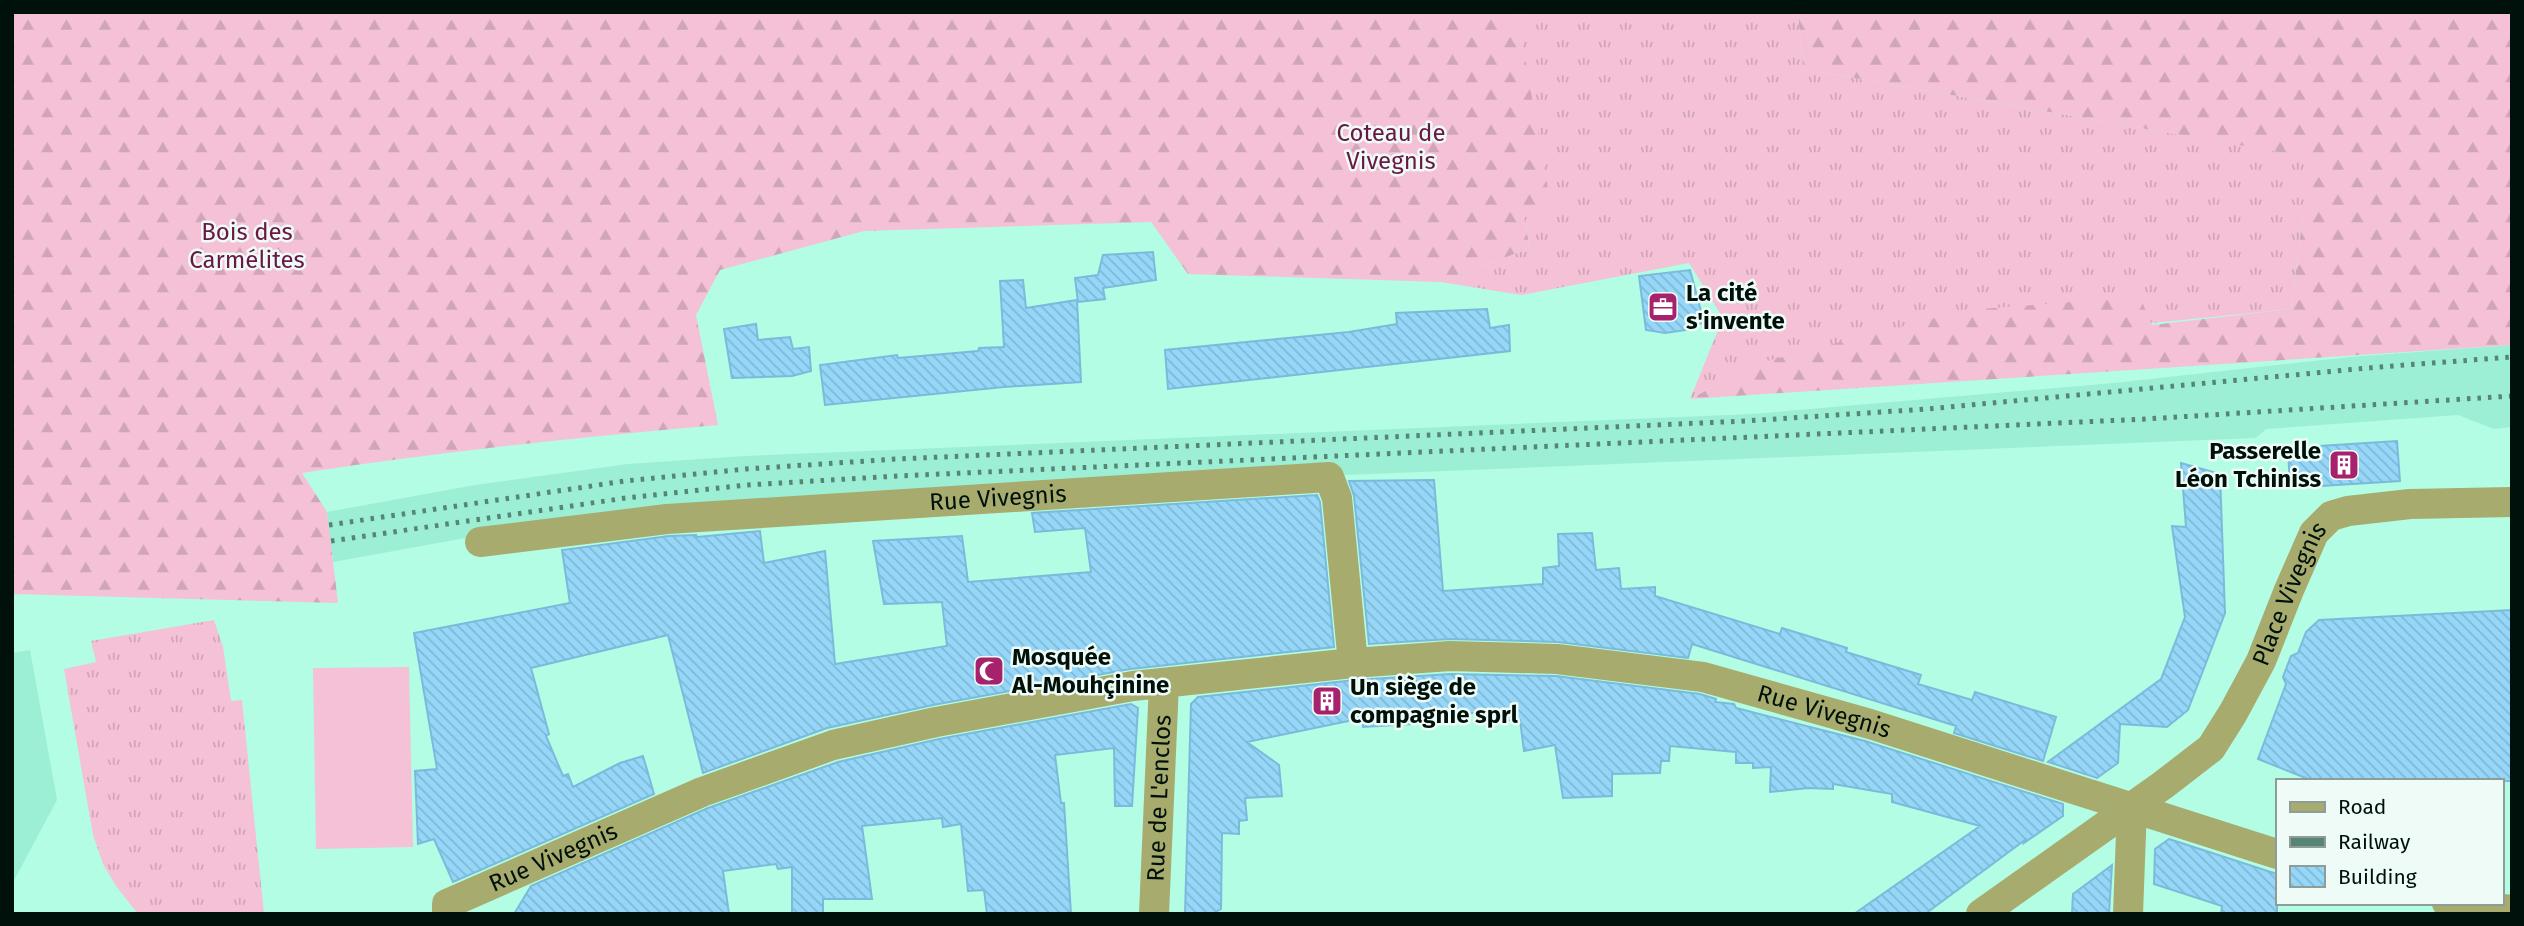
<svg xmlns="http://www.w3.org/2000/svg" width="2524" height="926" font-family="'Fira Sans',sans-serif">
	<style>
		.built { fill: #9cefd4 }
		.grass { fill: url(#grass-tufts) }
		.forest { fill: url(#forest-firs) }
		.garden { fill: #f5c1d7 }
		.building { fill: url(#building-back-hatch); stroke: #7abbdc; stroke-width: 2 }
		.lines { fill: none; stroke-linecap: round; stroke-linejoin: round }
		.minor { stroke: #a7ab6d; stroke-width: 30 }
		.rail { stroke: #578575; stroke-width: 5; stroke-dasharray: 3.5 7; stroke-linecap: butt }
		.labels { text-anchor: middle; dominant-baseline: central; stroke-width: 5; stroke-linejoin: round; paint-order: stroke }
		.park-label { font-size: 24px; fill: #6a1745; stroke: #eefbf6 }
		.poi-label { font-size: 24px; font-weight: bold; fill: #00110b; stroke: #eefbf6; text-anchor: start }
		.street-label { font-size: 24px; fill: #00110b; stroke: #eefbf6 }
	</style>
	<defs>
		<pattern id="grass-tufts" width="24" height="20" patternUnits="userSpaceOnUse" patternTransform="scale(1.75)"><rect width="24" height="20" fill="#f5c1d7"/><path d="M3 7l-1-3M5 7V3M7 7l1-3M15 17l-1-3M17 17v-4M19 17l1-3" fill="none" stroke="#d0a5b7"/></pattern>
		<pattern id="forest-firs" width="22" height="20" patternUnits="userSpaceOnUse" patternTransform="scale(1.75)"><rect width="22" height="20" fill="#f5c1d7"/><path d="M5 1l3.5 6h-7zM16 11l3.5 6h-7z" fill="#d0a5b7"/></pattern>
		<pattern id="building-back-hatch" width="6" height="6" patternUnits="userSpaceOnUse" patternTransform="scale(1.75)"><rect width="6" height="6" fill="#96d7f9"/><path d="M-1 5l2 2M0 0l6 6M5-1l2 2" fill="none" stroke="#80b8d4"/></pattern>
	</defs>
	<rect width="100%" height="100%" fill="#b2fde4"/>
	<!-- built -->
	<path class="built" d="M2512,345V427L2494,429L2458,415L2266,429L2256,438L902,493L482,535L333,562L327,512L475,485L628,464L745,456L1753,414L2114,383L2350,357Z
		M30,650L57,800L12,884V653Z"/>
	<!-- grass -->
	<path class="grass" d="M1522,12H1798L1803,69L2319,159L2302,223L2291,309L1759,363L1690,399L1723,318L1689,263L1521,295L1441,282L1530,248L1523,214L1518,17Z
		M214,620L223,647L231,701L242,700L264,914H138L116,886L103,864L93,835L64,669L96,662L91,641Z"/>
	<!-- forest -->
	<path class="forest" d="M12,12H1522L1518,18L1551,206L1523,214L1530,248L1441,282L1188,274L1151,222L864,231L720,270L696,315L718,425C579,437 440,452 302,473L327,512L338,603L12,594Z
		M1798,12H2512V345L1690,399L1759,363L1966,310L2140,297L2152,325L2291,309L2302,223L2318,159L1803,69Z"/>
	<!-- garden -->
	<path class="garden" d="M409,667L413,847L316,849L313,668Z"/>
	<!-- building -->
	<path class="building" d="M1153,252L1156,280L1103,288L1105,299L1078,302L1075,278L1098,275L1103,255Z
		M1690,270L1704,323L1685,326L1686,330L1665,333L1646,330L1639,276Z
		M1023,280L1026,308L1077,300L1081,382L1004,387L825,405L820,365L897,355L898,358L978,351L979,348L1004,347L1000,281Z
		M1487,309L1490,328L1509,325L1510,351L1168,389L1165,350L1349,332L1397,324L1396,313Z
		M756,324L758,340L790,337L793,349L809,347L811,371L792,376L732,378L724,329Z
		M2397,441L2400,481L2290,488L2288,448Z
		M2181,463L2220,474L2225,613L2188,710L2167,727L2120,724L2118,763L2097,778L2048,762L2161,679L2185,617L2172,526L2186,527Z
		M1434,480L1443,591L1543,584V568L1559,566L1558,534L1592,533L1596,570L1619,568L1621,589L1655,587V596L1780,634L1782,628L1847,648L1846,652L1921,675L1918,684L1972,700L1975,692L2056,717L2043,761L1954,733L1956,726L1692,644L1688,658L1558,642L1450,639L1369,644L1354,496L1349,481Z
		M1317,495L1320,502L1334,647L1130,669L933,705L827,728L703,773L668,635L531,668L549,734L546,736L563,776L568,774L573,787L620,763L643,756L654,794L453,882L434,839L418,844L415,771L437,769L414,633L570,603L562,550L669,536L696,535L697,537L760,531L764,563L825,551L835,664L947,646L942,602L884,604L873,541L962,536L968,582L1091,572L1085,528L1035,532L1032,513Z
		M2512,610V781H2313L2258,759L2286,684L2283,677L2291,656L2298,653L2306,632L2319,620Z
		M1450,674L1556,676L1700,694L1716,699L1715,702L1734,704L1736,708L1865,741L2063,804V816L2024,843L2025,840L1925,914H1854L1980,826L1892,802V794L1833,784V789L1808,788L1770,792L1771,767L1753,768V763H1736V752L1670,746L1669,761H1661L1660,773L1612,774V796L1563,798L1555,745L1524,751L1520,720L1490,721L1488,712L1458,714V711L1411,712L1412,724L1363,727V718L1247,742L1279,765L1282,796L1245,798L1247,820L1239,821V834L1222,833L1221,909L1212,914H1185L1191,704L1198,697L1355,680Z
		M1131,704L1138,708L1132,806H1115L1114,748L1055,755L1061,803H1064L1071,914H987L984,890L968,891L961,824L943,827L942,818L862,826L872,899H823V914H792V867L778,869L776,864L723,871L729,914H514L531,886L708,808L838,762L939,739Z
		M2169,839L2277,874V914H2221L2222,906L2154,884L2155,849Z
		M2112,865L2109,914H2072L2073,894Z"/>
	<g class="lines">
		<!-- minor -->
		<g class="minor">
			<path id="s1" d="M480,542L667,519L1329,477L1337,498L1353,663"/>
			<path d="M2447,903L2512,910"/>
			<path id="s2" d="M447,914V904L702,792L833,745L936,722L1133,686L1353,663L1450,656L1557,659L1703,677L1870,724L2277,854"/>
			<path id="s3" d="M1154,914L1164,683"/>
			<path id="s4" d="M1981,914L2163,785L2211,748L2233,713L2261,661L2289,590L2314,533L2331,516L2348,511L2410,504L2512,502"/>
			<path d="M2128,914L2132,807"/>
		</g>
		<!-- rail -->
		<path class="rail" d="M329,525L625,481L746,469L897,459L1745,421L1927,409L2379,367L2512,357
			M331,541L626,498L747,485L898,476L2146,419L2512,396"/>
	</g>
	<!-- icons -->
	<defs>
		<g id="office-square" transform="scale(1.575)"><rect x="-9" y="-9" width="18" height="18" rx="4" fill="#a6226d" stroke="#eefbf6"/><path d="M-6-3h4V-5.5h4V-3h4V5H-6ZM-1-4.5V-3h2v-1.5ZM-6 0V1H6V0Z" fill="#fff"/></g>
		<g id="building-square" transform="scale(1.575)"><rect x="-9" y="-9" width="18" height="18" rx="4" fill="#a6226d" stroke="#eefbf6"/><path d="M-4-6H4V6H1V3H-1V6H-4ZM-2.5-4.3h1.7v1.8h-1.7ZM.8-4.3h1.7v1.8H.8ZM-2.5-1h1.7V.8h-1.7ZM.8-1h1.7V.8H.8Z" fill="#fff"/></g>
		<g id="mosque-square" transform="scale(1.575)"><rect x="-9" y="-9" width="18" height="18" rx="4" fill="#a6226d" stroke="#eefbf6"/><path d="M3.5-4.9A6 6 0 1 0 3.5 4.9A5 5 0 1 1 3.5-4.9Z" fill="#fff"/></g>
	</defs>
	<g fill-rule="evenodd">
		<use href="#office-square" x="1663" y="307"/>
		<use href="#building-square" x="2344" y="465"/>
		<use href="#mosque-square" x="989" y="671"/>
		<use href="#building-square" x="1327" y="701"/>
	</g>
	<g class="labels">
		<!-- park labels -->
		<g class="park-label">
			<text x="1391" y="133">Coteau de<tspan x="1391" dy="28">Vivegnis</tspan></text>
			<text x="247" y="232">Bois des<tspan x="247" dy="28">Carmélites</tspan></text>
		</g>
		<!-- poi labels -->
		<g class="poi-label">
			<text x="1686" y="293">La cité<tspan x="1686" dy="28">s'invente</tspan></text>
			<text x="2321" y="451" text-anchor="end">Passerelle<tspan x="2321" dy="28">Léon Tchiniss</tspan></text>
			<text x="1012" y="657">Mosquée<tspan x="1012" dy="28">Al-Mouhçinine</tspan></text>
			<text x="1350" y="687">Un siège de<tspan x="1350" dy="28">compagnie sprl</tspan></text>
		</g>
		<!-- street labels -->
		<g class="street-label">
			<text stroke="none"><textPath href="#s1" startOffset="520">Rue Vivegnis</textPath></text>
			<text stroke="none"><textPath href="#s4" startOffset="457">Place Vivegnis</textPath></text>
			<text stroke="none"><textPath href="#s2" startOffset="1432">Rue Vivegnis</textPath></text>
			<text stroke="none"><textPath href="#s3" startOffset="116">Rue de L'enclos</textPath></text>
			<text stroke="none"><textPath href="#s2" startOffset="126">Rue Vivegnis</textPath></text>
		</g>
	</g>
	<!-- border -->
	<rect width="2524" height="926" fill="none" stroke="#00110b" stroke-width="28"/>
	<!-- legend -->
	<rect x="2276" y="779" width="228" height="126" fill="#eefbf6" stroke="#8f9d98" stroke-width="2"/>
	<rect x="2290" y="802" width="35" height="10" fill="#a7ab6d" stroke="#8f9d98" stroke-width="2"/>
	<text x="2338" y="814" font-size="21" fill="#00110b">Road</text>
	<rect x="2290" y="837" width="35" height="10" fill="#578575" stroke="#8f9d98" stroke-width="2"/>
	<text x="2338" y="849" font-size="21" fill="#00110b">Railway</text>
	<rect x="2290" y="866" width="35" height="21" fill="url(#building-back-hatch)" stroke="#8f9d98" stroke-width="2"/>
	<text x="2338" y="884" font-size="21" fill="#00110b">Building</text>
</svg>
